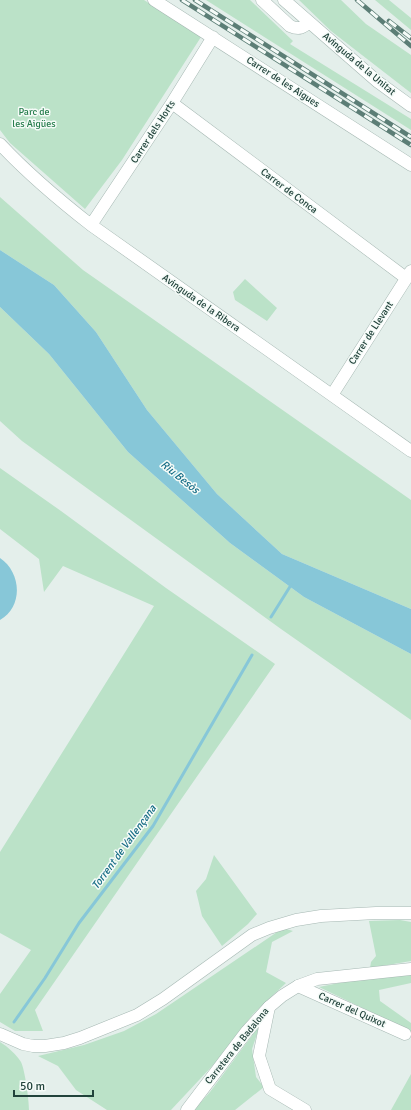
<svg xmlns="http://www.w3.org/2000/svg" width="411" height="1110" font-family="Signika,sans-serif">
	<style>
		.green { fill: #bbe2c8 }
		.water { fill: #87c7d8 }
		.lines { fill: none; stroke-linecap: round; stroke-linejoin: round }
		.stream { stroke: #87c7d8; stroke-width: 3 }
		.minor-casing { stroke: #a6b8b3; stroke-width: 13 }
		.tertiary-casing { stroke: #a6b8b3; stroke-width: 13 }
		.minor { stroke: #fff; stroke-width: 12 }
		.tertiary { stroke: #fff; stroke-width: 12 }
		.rail-casing { stroke: #5c7e76; stroke-width: 4.5 }
		.rail { stroke: #f5fbf8; stroke-width: 3; stroke-dasharray: 9; stroke-linecap: butt }
		.labels { text-anchor: middle; dominant-baseline: central; stroke-width: 3; stroke-linejoin: round; paint-order: stroke }
		.street-label { font-size: 10px; fill: #21433b; stroke: #f5fbf8 }
		.park-label { font-size: 10px; fill: #277e4d; stroke: #f5fbf8 }
		.water-label { font-size: 11px; font-style: italic; fill: #156c85; stroke: #f5fbf8 }
	</style>
	<rect width="100%" height="100%" fill="#e4efeb"/>
	<!-- green -->
	<path class="green" d="M0,0H144L201,37L122,160L85,209L10,143L0,130Z
		M206,0H250L293,41L290,44L411,119V130Z
		M299,0H341L366,24L411,55V93L331,31Z
		M375,0H389L411,18V30Z
		M0,197L83,270L411,500V609L282,554L217,494L147,410L96,332L54,285L0,250Z
		M245,279L277,308L267,321L235,300L233,292Z
		M0,307L49,354L128,452L230,543L304,597L411,654V720L281,629L22,441L0,421Z
		M0,468L61,511L166,588L275,664L35,1010L43,1031H15L0,1022V994L31,950L0,933V852L154,606L63,566L44,592L39,559L0,529Z
		M214,855L257,914L248,924L222,946L202,916L196,891L206,879Z
		M400,920L411,922V961L370,968L371,962L376,956L369,921Z
		M283,928L293,931L272,942L266,972L286,983L253,1014L215,1063L171,1110H107L76,1090L58,1066L38,1056L84,1045L124,1031L156,1014Z
		M411,975V983L379,990L380,1001L411,1023V1034L402,1027L319,987L349,981Z
		M260,1025L252,1049L256,1077L264,1087L235,1110H194L210,1092Z
		M0,1042C8,1047 16,1054 21,1062C25,1070 29,1100 29,1110H0Z
		M411,1074V1110H391Z"/>
	<!-- water -->
	<path class="water" d="M0,250L54,285L96,332L147,410L217,494L282,554L411,609V654L304,597L230,543L128,452L49,354L0,307Z
		M0,558C21,572 24,606 0,620Z"/>
	<g class="lines">
		<!-- stream -->
		<path class="stream" d="M271,617L291,585
			M14,1022L45,978L79,923L153,826L252,655"/>
		<!-- minor casing -->
		<g class="minor-casing">
			<path id="minor" d="M154,0L411,165
				M262,0L290,26C299,30 303,28 309,22
				M284,0L378,82L411,106
				M172,103L406,278
				M0,144C28,174 59,200 91,225L411,451
				M91,225L172,103L213,37
				M332,395L411,271
				M298,986L405,1034
				M269,1007L259,1056L270,1089L305,1110"/>
		</g>
		<!-- tertiary casing -->
		<g class="tertiary-casing">
			<path id="tertiary" d="M0,1034L23,1044L33,1046H45L64,1043L80,1038L137,1015L163,999L252,935L269,928L296,920L321,916L376,913H411
				M187,1110L247,1031L269,1007L282,996L298,986L317,979L411,969"/>
		</g>
		<!-- minor -->
		<use href="#minor" class="minor"/>
		<!-- tertiary -->
		<use href="#tertiary" class="tertiary"/>
		<!-- rail casing -->
		<g class="rail-casing">
			<path id="rail" d="M182,0L411,145
				M195,0L411,137
				M357,0L411,46
				M389,21L411,38"/>
		</g>
		<!-- rail -->
		<use href="#rail" class="rail"/>
	</g>
	<g class="labels">
		<!-- street labels -->
		<g class="street-label">
			<text transform="translate(359 64) rotate(40)">Avinguda de la Unitat</text>
			<text transform="translate(283 82) rotate(33)">Carrer de les Aigues</text>
			<text transform="translate(153 132) rotate(-57)">Carrer dels Horts</text>
			<text transform="translate(289 191) rotate(37)">Carrer de Conca</text>
			<text transform="translate(201 303) rotate(35)">Avinguda de la Ribera</text>
			<text transform="translate(371 333) rotate(-57)">Carrer de Llevant</text>
			<text transform="translate(352 1010) rotate(24)">Carrer del Quixot</text>
			<text transform="translate(237 1046) rotate(-51)">Carretera de Badalona</text>
		</g>
		<!-- park labels -->
		<g class="park-label">
			<text x="34" y="112">Parc de<tspan x="34" dy="12">les Aigües</tspan></text>
		</g>
		<!-- water labels -->
		<g class="water-label">
			<text transform="translate(180 477) rotate(39)">Riu Besòs</text>
			<text transform="translate(124 847) rotate(-54)">Torrent de Vallençana</text>
		</g>
	</g>
	<!-- scale -->
	<path d="M14 1090v6h79v-6" fill="none" stroke="#21433b" stroke-width="2"/>
	<text x="20" y="1090" font-size="12" fill="#21433b" stroke="#f5fbf8" stroke-width="3" paint-order="stroke">50 m</text>
</svg>
